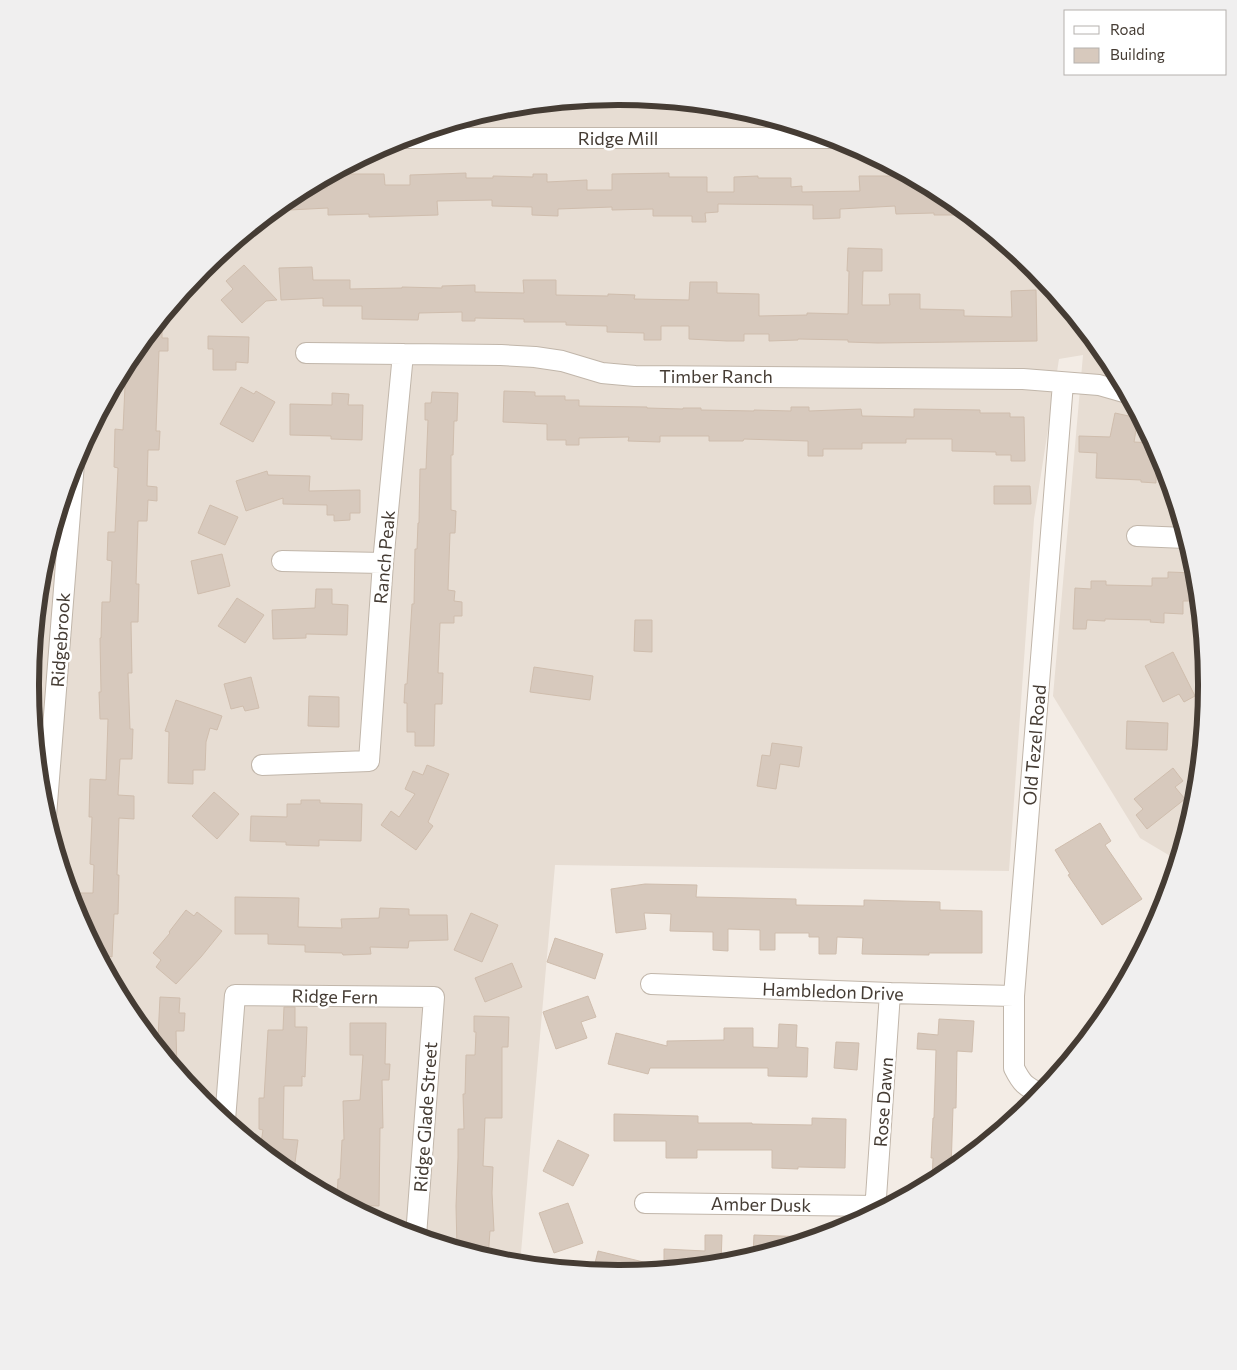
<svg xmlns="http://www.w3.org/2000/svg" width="1237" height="1370" font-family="Commissioner,sans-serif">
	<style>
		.residential { fill: #e7ddd3 }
		.building { fill: #d7c9bd; stroke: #cfbdad }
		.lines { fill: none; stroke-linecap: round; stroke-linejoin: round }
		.minor-casing { stroke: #c1b6aa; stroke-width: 22 }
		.minor { stroke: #fff; stroke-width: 20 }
		.labels { text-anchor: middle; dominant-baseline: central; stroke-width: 5; stroke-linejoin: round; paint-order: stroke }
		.street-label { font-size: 18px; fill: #453c34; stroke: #fff }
		.rim { fill: none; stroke: #453c34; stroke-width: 6 }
	</style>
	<rect width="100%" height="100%" fill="#f3ece5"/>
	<!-- residential -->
	<path class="residential" d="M619,97L734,108L844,141L946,196L1035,269L1108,358L1162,460L1196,570L1207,685L1196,800L1177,860L1140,838L1053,696L1083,355L1059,359L1034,519L1009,871L555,865L520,1264L503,1262L393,1229L291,1174L202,1101L129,1012L75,910L41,800L30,685L41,570L75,460L129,358L203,269L292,196L394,141L504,108Z"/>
	<!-- building -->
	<path class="building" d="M466,173V178H493V176L533,177V174H547V182L587,180V190H612V174L669,173V177H707V192H734V177L758,176V178H791V187L802,186V192L860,191L859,176H909L946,196L969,215H934V213L896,214L895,206L840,209V218L813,219V205L718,204V212L705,213L706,222H692V216H653V209L612,210V207L558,209V216L532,215V207L492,206V200L437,201L438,215L369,217V214L328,215V208L289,210L288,198L305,188H327V177L332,174H384L385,185H410V175Z
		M848,248L882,249V271H863L862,305H890L889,294H920V309L964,310V316L1012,317L1011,291L1036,290L1037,341L878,343L848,342V340L798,339V340L769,341V334H744V341H727L689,339V326H661V340H644V333L607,332V326L566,325V322H524V319L475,318V321H462V312L419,313L418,320L362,319V306H323V298L281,300L279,268L312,267L313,280H350V289L402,288V287L442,288V286L475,285V292L524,293L523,280H556V295L608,296V294L635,295L634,299L689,300L690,282H717V293L759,294V316L807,315V313L848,314L849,271H847Z
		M244,265L277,300L266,301L242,323L221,300L233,289L226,281Z
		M162,318V338H168V351H159L156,431H160L159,450H148L147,486L157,487V501L148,500L147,521H138L136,584H139L138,622H131L132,673H128L130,729H133L132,759H120L118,795L134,796V819L119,818L117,875H119L118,914H114L112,957L109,956V974L79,918L80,893H93L94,865L90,864L92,817H89L90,779L106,780L108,719H100L99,692H101L100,638H101L102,602H110L112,561L107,560L108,532H115L118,468L114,467L115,429L123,430L126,364L129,358Z
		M208,336L249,337L248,363L236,362V370H213V349H208Z
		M241,387L254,394L256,391L275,402L253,442L220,424Z
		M504,391L535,392V396H565V400H579V406L647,407V408L683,409V408H701V410L754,411V410L791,411V407H809V411L861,409L862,416L914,417V409L980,410V413H1010V417H1024L1025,461H1011V455H996V452L952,451V439H906V443H862V449H823V456H808V441L744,439L743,441H709V436H660V442L628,441L629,437L579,438V445H566V440H547V424L503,422Z
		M432,392L458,393L457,421H454L453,455H451V510L456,511L455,533H450L448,590L455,591L454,601L462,602V616H454V623H440L438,673H443L442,704H435L434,746H415V732H407V703H404L405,684H407L412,604H414L415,549H417L418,523H419L420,469H426L428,420H425V403H431Z
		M332,393L349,394L348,405H363L362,440L331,439V436L290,435V404L332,405Z
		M1115,413L1138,418L1134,442L1153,443L1162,460L1165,468H1156V483L1141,482V480L1096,478L1097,453L1079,452V436L1110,437Z
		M267,471L268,475L310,476L309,491L360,490V513H350V520L334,521V515H327V505L283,504V498L246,511L236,481Z
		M994,486H1030L1031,504H994Z
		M210,505L238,517L225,545L198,533Z
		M222,554L230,586L198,594L191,561Z
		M1168,572L1196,573L1199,601H1183V614L1164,613V623L1150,622L1151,620L1105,619V621L1087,620L1086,629H1073L1075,588L1091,589V581H1106V585L1152,586V578H1168Z
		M316,589H332V604L348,605L347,635L306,634V638L273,639L272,610L315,608Z
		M237,598L264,615L245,643L218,626Z
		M635,620H652V652L634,651Z
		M1173,652L1195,696L1184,702L1179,694L1163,702L1145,666Z
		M534,667L593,676L590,700L530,692Z
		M251,677L259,708L245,711L243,706L231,709L224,684Z
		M309,696L339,697V727L308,726Z
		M176,700L222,716L217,730L210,728L206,742L205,770H193V784L168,783L169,732L165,731Z
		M1127,721L1168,723L1167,750L1126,749Z
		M772,743L802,747L799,767L780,764L776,789L757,786L762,755L770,756Z
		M427,765L449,774L428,822L433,826L416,850L381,825L391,811L399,817L415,794L405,789L413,771L423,775Z
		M1173,768L1183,781L1175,787L1185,799L1147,829L1136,815L1143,809L1134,799Z
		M214,792L239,814L217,839L192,816Z
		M301,800H320V803L362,804L361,841L319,840V846L286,845V842L250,841L251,816L287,817V804H301Z
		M1100,823L1111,841L1105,845L1142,899L1102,925L1068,875L1070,874L1055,850Z
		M645,884L697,885L696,897L796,899V905L864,906V900L940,902V910L982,911V953H929V955L862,954L863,938L837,937L836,954H819V937H809V933H775V950H760V930L728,929V951L713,950V932L670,931L671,914L644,913L646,929L616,933L611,889Z
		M235,897L299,898L298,927L342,928L341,919L379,918L380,908L409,909V915H447L448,940L409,941L408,948L370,947L371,954L343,955L342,953L305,952V945L268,944V934H235Z
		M186,910L194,916L197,912L222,931L201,957L176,984L156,967L161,960L153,953L170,933L169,932Z
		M471,913L498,925L482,962L454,950Z
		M555,938L603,954L595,979L547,962Z
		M512,963L522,987L485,1002L475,978Z
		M588,996L596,1017L581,1022L587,1038L556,1049L543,1012Z
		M160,997L180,998L179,1013H185L184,1031H176L177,1070L150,1038H158Z
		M284,1007H295V1027H307L305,1077L302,1076V1086H284L283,1139L298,1140L294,1170L284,1169L260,1149L263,1130L259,1129V1098H264L268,1030H283Z
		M474,1016L509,1017L508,1047H502V1118H485L483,1166L493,1167L492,1193L494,1231H490L488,1258L457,1248L456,1206L458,1158V1129H464L463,1094H465L466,1055H475L476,1032H474Z
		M939,1019L974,1021L972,1052L957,1051L956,1108H953L951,1170L932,1181L933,1158H931L933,1118H934L936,1050L917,1049L918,1033L938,1035Z
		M350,1023H386L385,1064H390L389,1080H382L383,1128H380L379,1206L349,1205L337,1199L338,1179H340L342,1140H344L343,1101L360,1100L363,1055H350Z
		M779,1024L797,1025L796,1047L808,1048L807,1077L768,1076V1068H650L648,1074L608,1064L616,1033L667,1046V1041L724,1040V1028H753V1047L778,1048Z
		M836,1042L859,1043L857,1070L834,1068Z
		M614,1114L698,1116V1123H752V1124L812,1125V1118L846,1119L845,1168L798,1167V1169L772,1168V1150H697V1158H666V1141H614Z
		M558,1140L589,1155L573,1186L543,1171Z
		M568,1203L583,1243L554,1253L539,1213Z
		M705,1235H722L721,1263L618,1274L593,1271L598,1251L664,1267V1249L705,1251Z
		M754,1235L809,1237L810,1239L753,1256Z"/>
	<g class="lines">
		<!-- minor casing -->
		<g class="minor-casing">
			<path id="minor" d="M404,138H832
				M306,353L501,355L535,357L562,361L602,373L635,376L1023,379L1099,385L1127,393
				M1137,536L1186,538
				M282,561L383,563
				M262,765L369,761L383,563L403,354
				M46,816L74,463
				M651,984L890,993L1014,996
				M1041,1094C1025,1086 1022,1084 1014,1068V996L1063,383
				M225,1120L235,995L434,997L416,1236
				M645,1203L876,1206
				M875,1212L890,993"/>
		</g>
		<!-- minor -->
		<use href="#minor" class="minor"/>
	</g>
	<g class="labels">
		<!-- street labels -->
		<g class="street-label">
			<text x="618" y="138">Ridge Mill</text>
			<text x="716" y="376">Timber Ranch</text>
			<text transform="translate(384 557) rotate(-85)">Ranch Peak</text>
			<text transform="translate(60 640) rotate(-86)">Ridgebrook</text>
			<text transform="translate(1034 745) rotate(-85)">Old Tezel Road</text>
			<text transform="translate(833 991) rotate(2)">Hambledon Drive</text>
			<text transform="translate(335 996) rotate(1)">Ridge Fern</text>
			<text transform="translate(883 1102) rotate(-86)">Rose Dawn</text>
			<text transform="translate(425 1117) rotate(-86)">Ridge Glade Street</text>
			<text transform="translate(761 1204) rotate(1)">Amber Dusk</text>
		</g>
	</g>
	<!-- crop -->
	<path d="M0 0H1237V1370H0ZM618 105H619A579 579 0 0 1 1198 684V686A579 579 0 0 1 619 1265H618A579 579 0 0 1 39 686V684A579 579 0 0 1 618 105Z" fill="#f0efef" fill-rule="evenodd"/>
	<path class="rim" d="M618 105H619A579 579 0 0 1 1198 684V686A579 579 0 0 1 619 1265H618A579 579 0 0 1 39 686V684A579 579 0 0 1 618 105Z"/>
	<!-- legend -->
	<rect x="1064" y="10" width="162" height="65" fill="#ffffff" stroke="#b5b1ae"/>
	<rect x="1074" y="26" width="25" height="8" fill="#ffffff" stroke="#b5b1ae"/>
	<text x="1110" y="35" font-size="15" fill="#453c34">Road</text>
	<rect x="1074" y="48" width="25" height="15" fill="#d7c9bd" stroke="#b5b1ae"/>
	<text x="1110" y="60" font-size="15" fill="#453c34">Building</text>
</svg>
